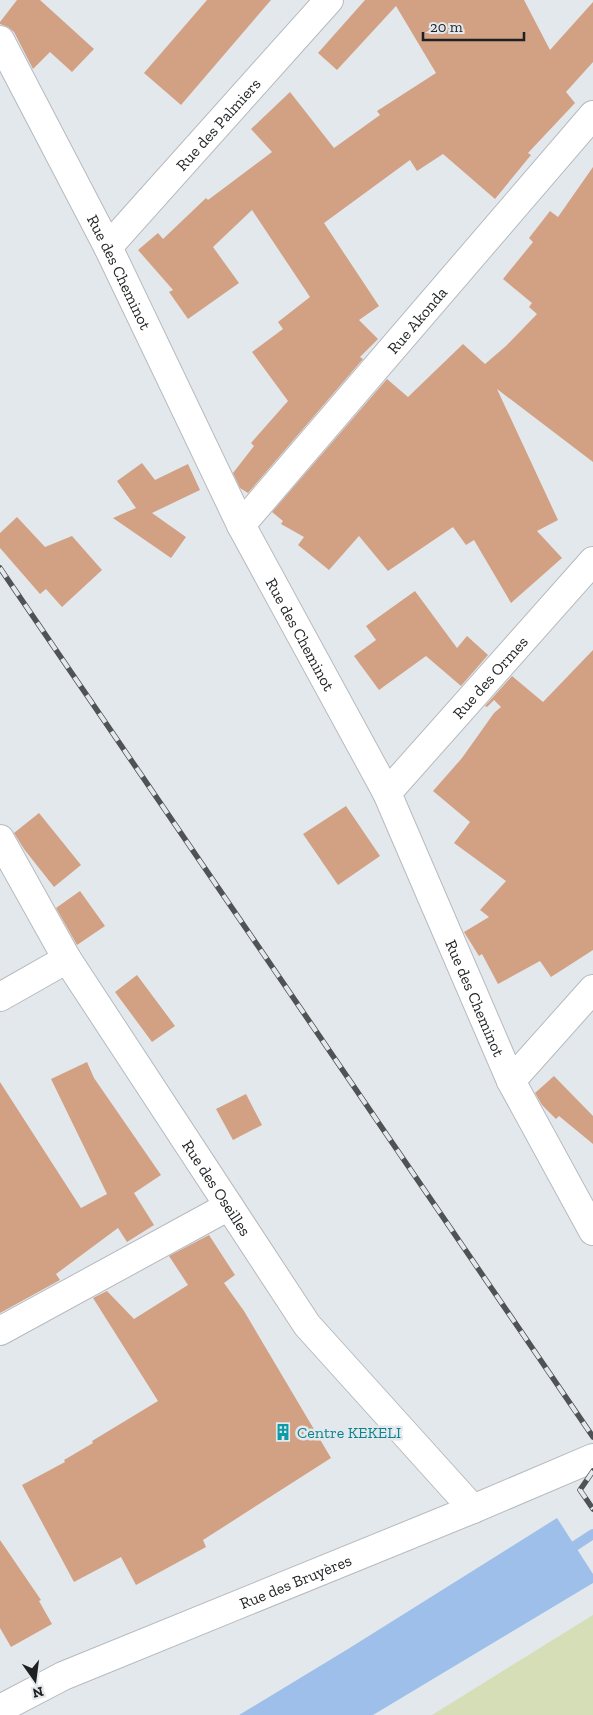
<svg xmlns="http://www.w3.org/2000/svg" width="593" height="1715" font-family="'Zilla Slab',serif">
	<style>
		.green { fill: #d5deb6 }
		.water { fill: #9dbfe9 }
		.lines { fill: none; stroke-linecap: round; stroke-linejoin: round }
		.stream { stroke: #9dbfe9; stroke-width: 10 }
		.building { fill: #d2a184 }
		.street-casing { stroke: #b6babf; stroke-width: 30 }
		.street { stroke: #fff; stroke-width: 28 }
		.rail-casing { stroke: #505354; stroke-width: 5.5 }
		.rail { stroke: #e3e8ec; stroke-width: 4; stroke-dasharray: 11; stroke-linecap: butt }
		.labels { text-anchor: middle; dominant-baseline: central; stroke-width: 5; stroke-linejoin: round; paint-order: stroke }
		.street-label { font-size: 16px; fill: #1e2021; stroke: #e3e8ec }
		.culture-label { font-size: 16px; fill: #0d838f; stroke: #e3e8ec; text-anchor: start }
	</style>
	<rect width="100%" height="100%" fill="#e3e8ec"/>
	<!-- green -->
	<path class="green" d="M593,1615V1715H432Z"/>
	<!-- water -->
	<path class="water" d="M557,1518L593,1574V1583L373,1715H239L348,1649Z"/>
	<g class="lines">
		<!-- stream -->
		<path class="stream" d="M564,1553L593,1534"/>
	</g>
	<!-- building -->
	<path class="building" d="M17,0H40L94,49L72,72L50,52L33,69L14,32L8,27L0,24V22Z
		M207,0H271L181,105L144,73Z
		M365,0H524L550,50L593,2V62L566,92L575,103L528,153L531,155L495,199L443,154L417,171L410,160L324,223L379,306L359,320L378,339L360,357L363,359L248,493L240,488L233,473L254,446L251,443L288,401L252,352L283,329L278,322L310,297L252,210L213,247L239,283L188,319L169,292L173,290L138,250L158,233L163,239L206,198L208,200L272,152L251,129L290,92L334,148L380,115L377,111L436,73L396,6L337,70L318,53Z
		M593,167V462L497,389L558,520L537,531L562,558L511,603L474,540L466,545L453,527L388,571L359,536L329,570L298,545L304,537L281,524L283,521L272,512L387,379L408,397L463,344L485,364L506,346L537,314L529,307L532,303L503,279L533,242L529,238L550,211L558,217Z
		M142,463L155,480L188,464L200,490L152,513L186,537L171,558L113,518L136,508L117,481Z
		M17,517L45,547L72,536L102,570L62,607L46,589L40,594L0,548V533Z
		M415,591L457,648L467,636L488,655L461,686L426,656L379,690L354,656L376,640L366,626Z
		M593,650V950L551,977L540,961L498,984L482,954L479,956L464,932L489,917L480,910L506,881L454,843L470,822L433,791L462,758L494,713L501,707L494,700L487,707L485,706L512,676L543,702Z
		M346,806L380,856L338,885L303,834Z
		M39,813L81,865L54,887L24,849L14,833Z
		M80,891L105,926L77,945L56,908Z
		M137,975L175,1026L152,1042L115,992Z
		M87,1062L94,1078L161,1175L134,1193L154,1225L127,1242L118,1228L56,1274L60,1280L0,1313V1082L81,1208L107,1194L51,1079Z
		M554,1076L593,1116V1144L559,1116L556,1119L542,1105L535,1093Z
		M246,1094L262,1125L233,1140L216,1109Z
		M209,1235L235,1275L224,1283L244,1311L331,1458L203,1540L206,1547L136,1585L121,1557L74,1582L22,1485L65,1462L64,1460L93,1443L92,1441L158,1401L93,1298L107,1291L134,1319L188,1285L169,1256Z
		M0,1540L41,1600L39,1601L52,1624L11,1647L0,1628Z"/>
	<g class="lines">
		<!-- street casing -->
		<g class="street-casing">
			<g id="street">
				<path id="s1" d="M0,40L108,247L241,525L387,793L511,1081L593,1231"/>
				<path id="s2" d="M108,247L329,0"/>
				<path id="s3" d="M241,525L593,115"/>
				<path id="s4" d="M387,793L593,561"/>
				<path id="s5" d="M0,839L67,959L307,1325L473,1509"/>
				<path d="M0,997L67,959"/>
				<path d="M511,1081L593,989"/>
				<path d="M0,1331L229,1206"/>
				<path id="s6" d="M0,1709L63,1676L473,1509L593,1458"/>
			</g>
		</g>
		<!-- street -->
		<use href="#street" class="street"/>
		<!-- rail casing -->
		<g class="rail-casing">
			<path id="rail" d="M0,568L593,1437
				M593,1471L580,1490L593,1509"/>
		</g>
		<!-- rail -->
		<use href="#rail" class="rail"/>
	</g>
	<!-- icons -->
	<defs>
		<g id="building-bare" transform="scale(1.35)"><path d="M-4-6H4V6H1V3H-1V6H-4ZM-2.5-4.3h1.7v1.8h-1.7ZM.8-4.3h1.7v1.8H.8ZM-2.5-1h1.7V.8h-1.7ZM.8-1h1.7V.8H.8Z" fill="#0f9aa8" stroke="#e3e8ec" stroke-width="2.5" paint-order="stroke"/></g>
	</defs>
	<g fill-rule="evenodd">
		<use href="#building-bare" x="283" y="1432"/>
	</g>
	<g class="labels">
		<!-- street labels -->
		<g class="street-label">
			<text stroke="none"><textPath href="#s2" startOffset="165">Rue des Palmiers</textPath></text>
			<text stroke="none"><textPath href="#s1" startOffset="261">Rue des Cheminot</textPath></text>
			<text stroke="none"><textPath href="#s3" startOffset="270">Rue Akonda</textPath></text>
			<text stroke="none"><textPath href="#s1" startOffset="666">Rue des Cheminot</textPath></text>
			<text stroke="none"><textPath href="#s4" startOffset="155">Rue des Ormes</textPath></text>
			<text stroke="none"><textPath href="#s1" startOffset="1070">Rue des Cheminot</textPath></text>
			<text stroke="none"><textPath href="#s5" startOffset="411">Rue des Oseilles</textPath></text>
			<text stroke="none"><textPath href="#s6" startOffset="322">Rue des Bruyères</textPath></text>
		</g>
		<!-- culture labels -->
		<g class="culture-label">
			<text x="297" y="1432">Centre KEKELI</text>
		</g>
	</g>
	<!-- north arrow -->
	<g transform="translate(35 1680) rotate(166)" stroke="#e3e8ec" stroke-width="4" paint-order="stroke">
	<path d="M0-4L9 19L0 12L-9 19Z" fill="#1e2021"/>
	<text y="-8" font-size="14" font-weight="bold" text-anchor="middle" fill="#1e2021">N</text>
	</g>
	<!-- scale -->
	<path d="M423 32v8h101v-8" fill="none" stroke="#1e2021" stroke-width="2.5"/>
	<text x="430" y="32" font-size="15" fill="#1e2021" stroke="#e3e8ec" stroke-width="4" paint-order="stroke">20 m</text>
</svg>
